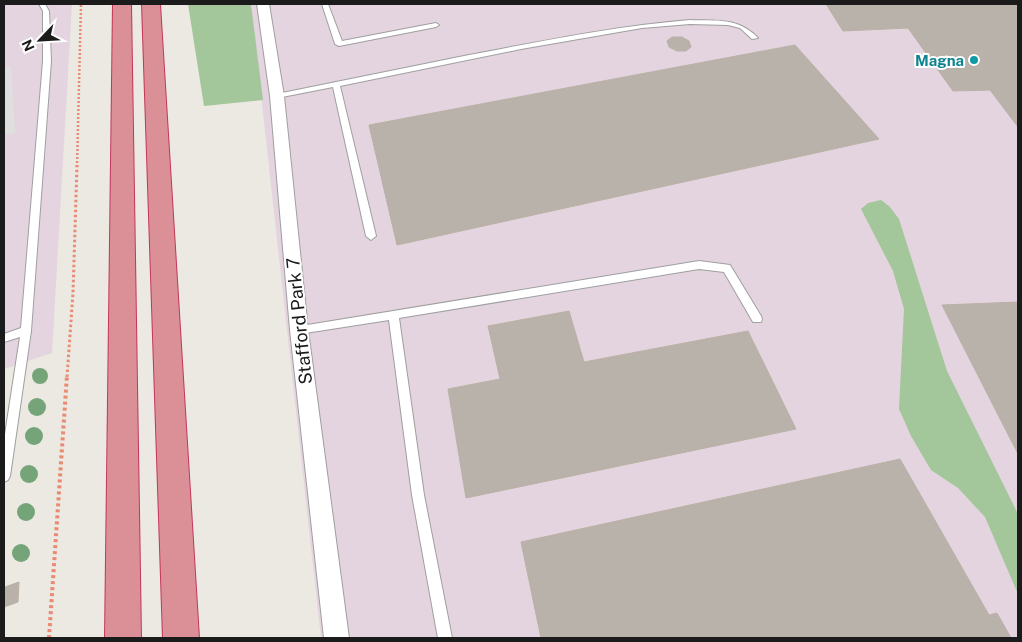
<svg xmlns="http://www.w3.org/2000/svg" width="1022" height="642" font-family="'Public Sans',sans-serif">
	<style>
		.industrial { fill: #e4d4df }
		.forest { fill: #a3c69a }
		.parking { fill: #dfdfdf }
		.building { fill: #b8b2ab; stroke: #bbb1a5 }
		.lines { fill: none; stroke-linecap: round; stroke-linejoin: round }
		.service-casing { stroke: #9f9f9f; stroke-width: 2 }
		.minor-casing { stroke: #9f9f9f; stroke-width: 2 }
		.motorway-casing { stroke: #c2365a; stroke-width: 2 }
		.path-far2 { stroke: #ea8a74; stroke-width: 2.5; stroke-dasharray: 2 2; stroke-linecap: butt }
		.path-far1 { stroke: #ea8a74; stroke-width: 3; stroke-dasharray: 2.5 2.5; stroke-linecap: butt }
		.path { stroke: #ea8a74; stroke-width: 4; stroke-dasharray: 3 3; stroke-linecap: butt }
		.service { fill: #fff; fill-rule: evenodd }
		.minor { fill: #fff; fill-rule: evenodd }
		.motorway { fill: #db9098; fill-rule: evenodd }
		.tree { fill: #76a479 }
		.culture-dot { fill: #0f9aa8; stroke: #fff; stroke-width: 2 }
		.labels { text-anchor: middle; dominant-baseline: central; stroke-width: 4; stroke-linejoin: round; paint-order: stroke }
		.far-culture-label { font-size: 15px; font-weight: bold; fill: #0d838f; stroke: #fff; text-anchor: end }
		.street-label { font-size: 18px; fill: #1b1b1b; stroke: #fff }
	</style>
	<rect width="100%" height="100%" fill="#ebe9e1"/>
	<!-- industrial -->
	<path class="industrial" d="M4,4H72L52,353L4,369Z
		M251,4H1018V638H321Z"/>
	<!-- forest -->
	<path class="forest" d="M188,4H251L263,100L204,106Z
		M881,200L890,207L899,219L947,371L1018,514V594L985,517L958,488L931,470L911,436L899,409L904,309L893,271L861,209L868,203Z"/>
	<!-- parking -->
	<path class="parking" d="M11,66L15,133L4,135V68Z"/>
	<!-- building -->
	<path class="building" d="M826,4H1018V127L990,90L953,91L908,28L843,31Z
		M672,37H682L689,41L691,47L686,51H677L669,47L667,41Z
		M795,45L879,139L397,245L369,125Z
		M1018,302V454L942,305Z
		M569,311L584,362L748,331L796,429L466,498L448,389L500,379L488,326Z
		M900,459L989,615L997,613L1011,638H541L521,542Z
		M19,582L18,602L4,607L5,587Z"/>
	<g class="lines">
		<!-- service casing -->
		<g class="service-casing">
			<path id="service" d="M39,4H45L49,11L51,61L31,331L10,476L8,480L4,482V441L20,337L4,342V334L21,328L43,61V11Z
				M322,4H328L342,41L436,23L439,25L436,27L339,46L335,44Z
				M690,20C716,21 738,17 758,38L752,39L740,28L728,25L690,24L642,28L521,49L340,86L376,236L371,240L366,236L333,87L277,98L273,96L277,94C341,81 405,68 469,55C543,41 616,26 690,20Z
				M699,261L730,265L761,316L762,319L761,322H753L724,272L699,269L399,318L424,495L452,638H438L412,495L389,320L299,334L295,333L294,330L295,327Z"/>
		</g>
		<!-- minor casing -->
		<g class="minor-casing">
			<path id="minor" d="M257,4H269L284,96L308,330L349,638H324L290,330L270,96Z"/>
		</g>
		<!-- motorway casing -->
		<g class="motorway-casing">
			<path id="motorway" d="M113,4H131L141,638H105Z
				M142,4H160L199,638H163Z"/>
		</g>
		<!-- path-far2 -->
		<path class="path-far2" d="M77,167L81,4"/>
		<!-- path-far1 -->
		<path class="path-far1" d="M67,377L73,293L77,165"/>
		<!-- path -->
		<path class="path" d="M49,638L67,375"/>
		<!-- service -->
		<use href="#service" class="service"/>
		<!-- minor -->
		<use href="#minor" class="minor"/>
		<!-- motorway -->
		<use href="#motorway" class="motorway"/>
	</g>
	<!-- trees -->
	<g class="tree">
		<circle cx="40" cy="376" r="8"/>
		<circle cx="37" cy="407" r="9"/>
		<circle cx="34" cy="436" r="9"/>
		<circle cx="29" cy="474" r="9"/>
		<circle cx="26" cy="512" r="9"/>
		<circle cx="21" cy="553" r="9"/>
	</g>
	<!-- markers -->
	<circle class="culture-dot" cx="974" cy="60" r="5"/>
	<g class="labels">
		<!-- far-culture labels -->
		<g class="far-culture-label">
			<text x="964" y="60">Magna</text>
		</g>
		<!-- street labels -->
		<g class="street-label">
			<text transform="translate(299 321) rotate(-96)">Stafford Park 7</text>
		</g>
	</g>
	<!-- border -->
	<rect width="1022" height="642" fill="none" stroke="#1b1b1b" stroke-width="10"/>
	<!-- north arrow -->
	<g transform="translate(40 40) rotate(245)" stroke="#ffffff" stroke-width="4" paint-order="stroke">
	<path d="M0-4L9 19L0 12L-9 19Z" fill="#1b1b1b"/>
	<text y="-8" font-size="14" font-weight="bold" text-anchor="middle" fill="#1b1b1b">N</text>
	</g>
</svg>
